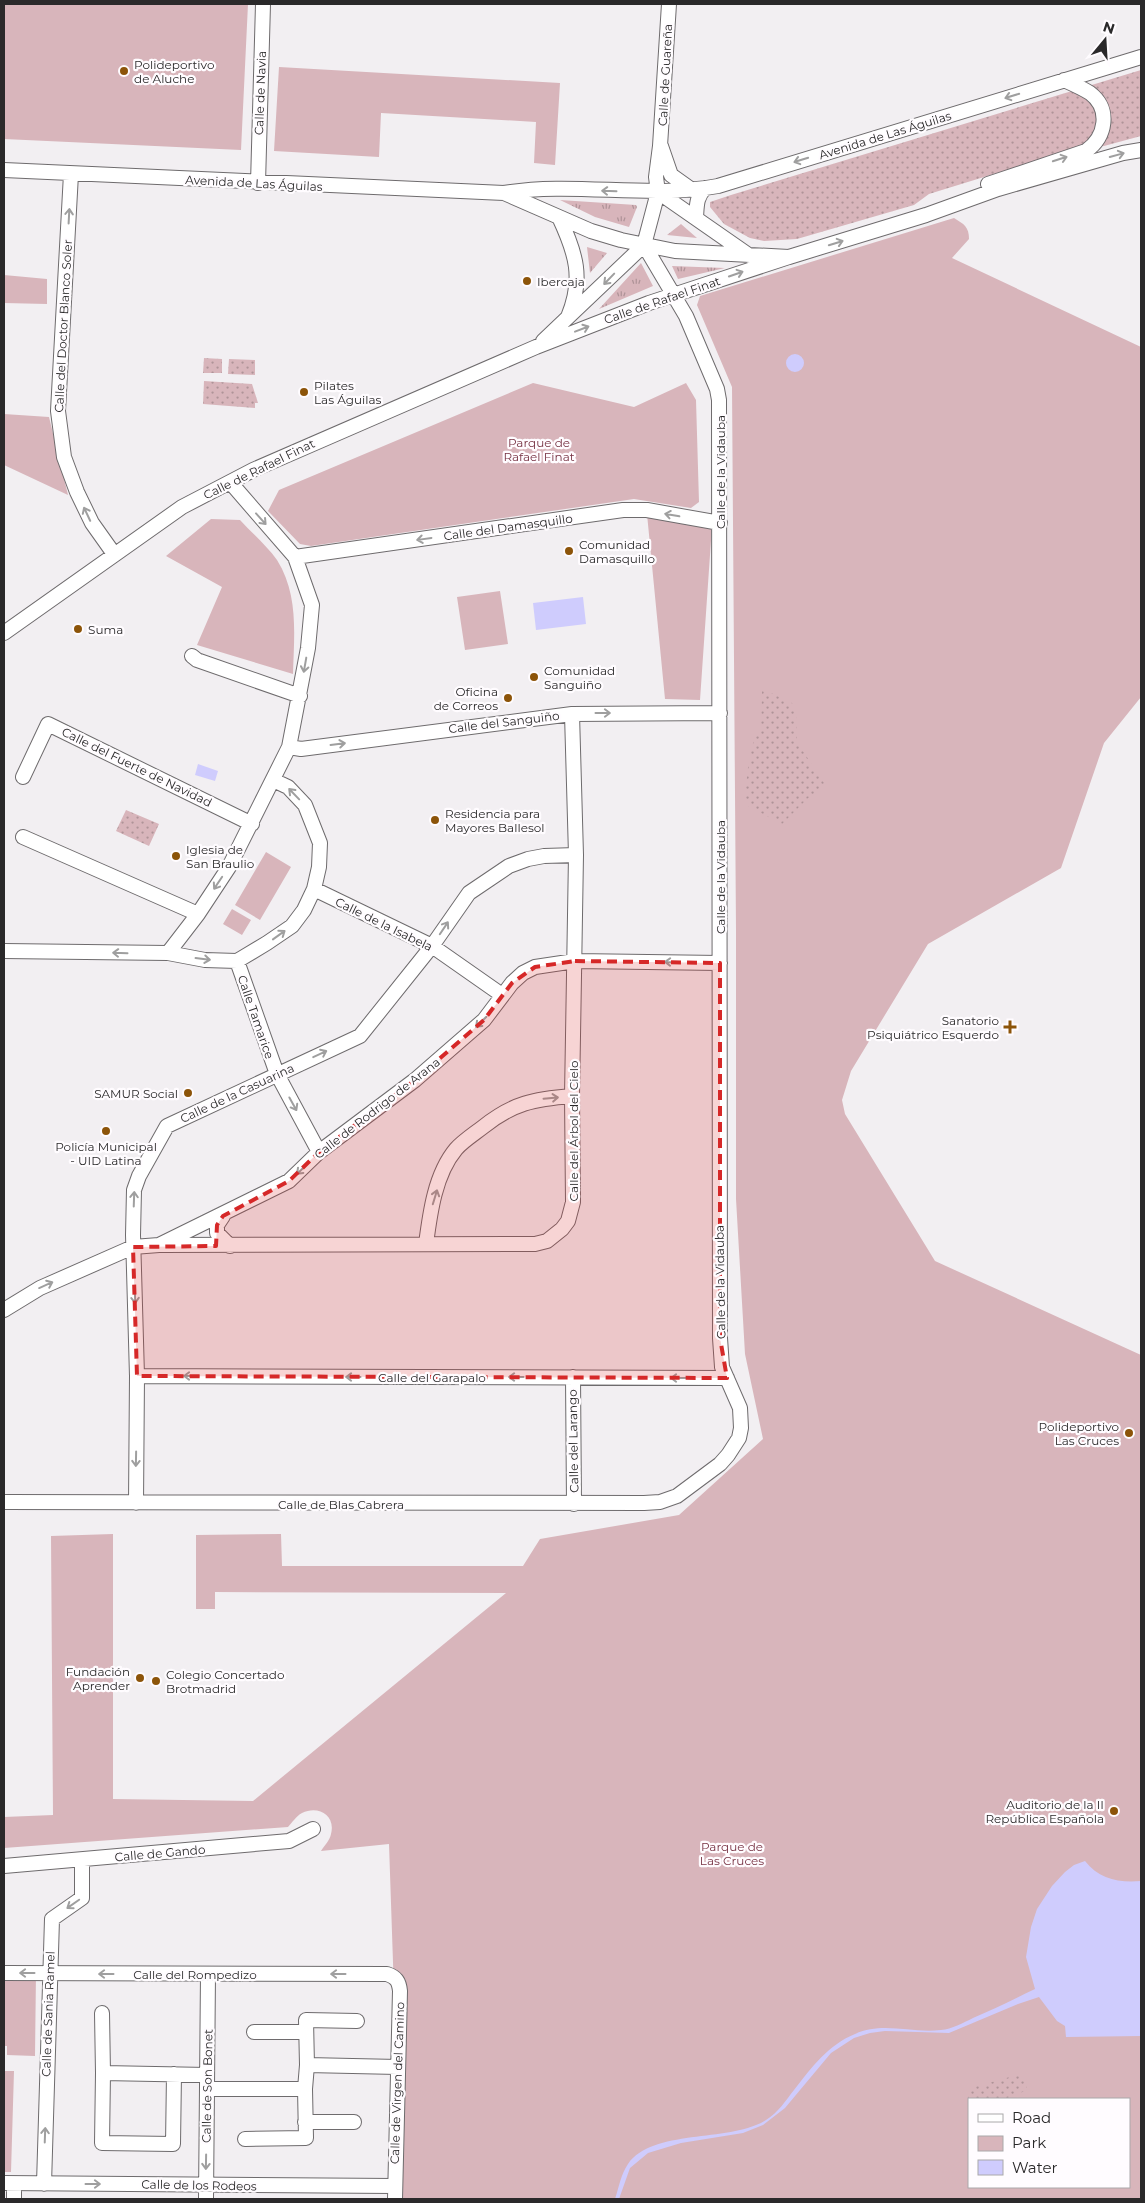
<svg xmlns="http://www.w3.org/2000/svg" width="1145" height="2203" font-family="Montserrat,sans-serif">
	<style>
		.grass { fill: url(#grass-tufts) }
		.park { fill: #d8b5bb; fill-rule: evenodd }
		.garden { fill: url(#garden-dots) }
		.water { fill: #cfccfd }
		.lines { fill: none; stroke-linecap: round; stroke-linejoin: round }
		.minor-casing { stroke: #6e6b6d; stroke-width: 16 }
		.minor { stroke: #fff; stroke-width: 14 }
		.oneway { stroke: #9f9f9f }
		.marked { fill: #d62828; fill-opacity: 0.2; stroke: #d62828; stroke-width: 4; stroke-dasharray: 10 6; stroke-linejoin: round }
		.poi-dot { fill: #8c5409; stroke: #fffcff; stroke-width: 2 }
		.labels { text-anchor: middle; dominant-baseline: central; stroke-width: 4.5; stroke-linejoin: round; paint-order: stroke }
		.poi-label { font-size: 12px; fill: #2a292a; stroke: #fffcff; text-anchor: start }
		.street-label { font-size: 12px; fill: #2a292a; stroke: #fffcff }
		.park-label { font-size: 12px; fill: #773243; stroke: #fffcff }
	</style>
	<defs>
		<pattern id="grass-tufts" width="24" height="20" patternUnits="userSpaceOnUse" patternTransform="scale(1.25)"><rect width="24" height="20" fill="#d8b5bb"/><path d="M3 7l-1-3M5 7V3M7 7l1-3M15 17l-1-3M17 17v-4M19 17l1-3" fill="none" stroke="#af9398"/></pattern>
		<pattern id="garden-dots" width="8" height="8" patternUnits="userSpaceOnUse" patternTransform="scale(1.25)"><rect width="8" height="8" fill="#d8b5bb"/><path d="M2 2h.1M6 6h.1" fill="none" stroke="#af9398" stroke-width="1.8" stroke-linecap="round"/></pattern>
	</defs>
	<rect width="100%" height="100%" fill="#f2eff2"/>
	<!-- grass -->
	<path class="grass" d="M560,200L636,205L637,207L629,227L595,217Z
		M681,224L697,238L667,235Z
		M587,247L607,253L590,273Z
		M641,263L653,286L599,309Z
		M672,266L725,268L678,279Z"/>
	<!-- park -->
	<path class="park" d="M4,4H248L241,150L4,139Z
		M279,67L560,83L555,165L534,163L536,122L381,113L379,157L274,151Z
		M954,218C964,224 969,227 969,239L952,258L1141,347V697L1104,743L1061,868L928,944L851,1071L842,1100L845,1114L935,1261L1141,1355V2199H401L389,1844L321,1851C324,1846 330,1840 331,1834C336,1815 318,1805 302,1813C296,1816 292,1823 288,1827L4,1848V1817L53,1815L51,1536L113,1534V1799L253,1801L506,1593L215,1592V1609H196V1535L281,1534L282,1566H523L540,1539L679,1515L763,1439L745,1354L736,1199V930L732,387L697,305L700,296ZM969,2099H1129V2187H969Z
		M4,275L47,279V304L4,303Z
		M533,383L634,407L686,383L696,400L699,502L691,508L634,499L311,546L300,544L268,511L279,490Z
		M4,414L49,417L68,495L4,465Z
		M647,514L712,526L700,700L665,699Z
		M211,519L240,520C252,533 267,546 277,560C299,595 294,635 293,674L197,645L222,587L166,556Z
		M500,591L508,644L465,650L457,597Z
		M266,852L291,867L260,920L235,905Z
		M232,909L251,920L242,935L223,924Z
		M4,1973H36L35,2056L7,2055V2046H4Z
		M4,2071H14L11,2172H4Z"/>
	<!-- garden -->
	<path class="garden" d="M1141,70V136L1104,146L1078,148L929,194L914,205L797,239L764,241L750,238L724,224L710,207V202L731,195Z
		M204,358L222,359V373H203Z
		M229,359L255,360V375L228,374Z
		M204,381L252,384L258,403H255V408L203,404Z
		M762,691L769,692L792,703L796,713L797,742L826,786L808,798L782,824L744,804L750,750L761,726Z
		M126,810L159,824L149,846L116,831Z
		M1017,2075L1025,2078L1027,2086L1025,2091L1005,2099H969L968,2103C968,2096 968,2091 974,2087Z"/>
	<!-- water -->
	<path class="water" d="M786 363a9 9 0 1 1 18 0a9 9 0 1 1-18 0Z
		M583,597L586,624L536,630L533,603Z
		M198,764L218,771L215,781L195,775Z
		M1085,1861C1099,1879 1119,1883 1141,1881V2036L1066,2037L1065,2026L1057,2021L1039,1997L1018,2004L949,2033L885,2031L870,2033L854,2038L831,2053L785,2108L763,2125L743,2133L681,2143L648,2153L630,2168L619,2199H615C619,2187 621,2174 628,2164C653,2128 730,2143 766,2120C778,2113 786,2100 794,2090C812,2067 828,2045 855,2034C884,2021 912,2034 941,2030C952,2029 963,2023 973,2018C994,2009 1014,1999 1035,1989L1026,1957L1031,1927L1037,1909L1052,1886L1065,1872L1074,1865Z"/>
	<g class="lines">
		<!-- minor casing -->
		<g class="minor-casing">
			<path id="minor" d="M661,146L671,175L692,190
				M4,170L504,193C574,181 647,199 718,186L1141,57
				M71,174L58,411L64,457L77,492L92,523L114,554
				M258,183L263,4
				M988,184L1086,151C1106,137 1111,109 1090,93C1082,88 1073,84 1064,80
				M658,192L750,256
				M504,193L591,231L621,240L675,251L789,257L926,215L998,189L1123,153L1141,150
				M559,217C576,253 584,279 568,317
				M696,217C697,205 696,198 705,188
				M644,245L658,192L656,177L660,146L669,4
				M543,341L644,245
				M295,557L623,510H647L720,523
				M4,633L182,507L253,470L536,347L649,303L789,257
				M192,656L197,660L300,696
				M289,747L301,749L572,714L720,713
				M23,777L48,724L252,824
				M23,837L198,914
				M314,889L432,946L502,995
				M4,951L168,953L205,960L237,961L267,943L292,926L304,910L314,889L319,867L320,843L305,805L288,787L273,780
				M168,953L198,914L229,867L289,747L308,648L312,605L295,557L230,482
				M237,961L277,1074L319,1152
				M223,1216L217,1225V1233L230,1246
				M426,1244C430,1213 435,1174 456,1149C463,1141 474,1134 483,1127C513,1103 534,1099 572,1096
				M159,1245L535,1244L547,1241L562,1229L568,1221L573,1202L572,1096L576,855L572,714
				M4,1310L40,1288L133,1247L159,1245L289,1181L319,1152L415,1080L484,1020L512,983L523,973L535,967L575,961L720,963
				M137,1376L727,1378
				M573,1377L574,1504
				M4,1502L644,1503L660,1502L677,1496L720,1464L728,1455L739,1438L741,1428L740,1408L722,1367L720,1338L719,400L717,389L686,316L644,245
				M136,1503L137,1376L133,1235L134,1190L139,1176L167,1126L360,1036L432,946L469,893L509,866L528,859L544,856L576,855
				M4,1866L289,1841L313,1829
				M4,1973L387,1974C396,1977 399,1981 400,1991L395,2199
				M102,2013L103,2073
				M254,2032H306
				M307,2065L306,2020L357,2021
				M174,2074L173,2144L102,2143L103,2073L207,2075
				M207,2089H305L307,2065L398,2067
				M305,2122H354
				M245,2139L306,2138L305,2089
				M4,2183L394,2186
				M44,2184L52,1919L82,1898V1860
				M14,2199V2184
				M206,2199L208,1974"/>
		</g>
		<!-- minor -->
		<use href="#minor" class="minor"/>
	</g>
	<!-- one-way arrows -->
	<defs><path id="oneway-shaft" d="M-6 0H5M1.5-3L5.5 0L1.5 3" fill="none" stroke-width="1.6" stroke-linecap="round" stroke-linejoin="round" transform="scale(1.25)"/></defs>
	<g class="oneway">
		<use href="#oneway-shaft" transform="translate(1012 96) rotate(163)"/>
		<use href="#oneway-shaft" transform="translate(1117 155) rotate(-15)"/>
		<use href="#oneway-shaft" transform="translate(1060 159) rotate(-18)"/>
		<use href="#oneway-shaft" transform="translate(801 160) rotate(163)"/>
		<use href="#oneway-shaft" transform="translate(609 191) rotate(-178)"/>
		<use href="#oneway-shaft" transform="translate(69 216) rotate(-87)"/>
		<use href="#oneway-shaft" transform="translate(836 243) rotate(-17)"/>
		<use href="#oneway-shaft" transform="translate(736 274) rotate(-19)"/>
		<use href="#oneway-shaft" transform="translate(609 279) rotate(134)"/>
		<use href="#oneway-shaft" transform="translate(582 329) rotate(-21)"/>
		<use href="#oneway-shaft" transform="translate(87 514) rotate(-115)"/>
		<use href="#oneway-shaft" transform="translate(672 515) rotate(-170)"/>
		<use href="#oneway-shaft" transform="translate(261 519) rotate(48)"/>
		<use href="#oneway-shaft" transform="translate(424 539) rotate(172)"/>
		<use href="#oneway-shaft" transform="translate(305 665) rotate(100)"/>
		<use href="#oneway-shaft" transform="translate(603 713)"/>
		<use href="#oneway-shaft" transform="translate(338 744) rotate(-7)"/>
		<use href="#oneway-shaft" transform="translate(294 794) rotate(-134)"/>
		<use href="#oneway-shaft" transform="translate(218 883) rotate(124)"/>
		<use href="#oneway-shaft" transform="translate(444 928) rotate(-56)"/>
		<use href="#oneway-shaft" transform="translate(279 935) rotate(-36)"/>
		<use href="#oneway-shaft" transform="translate(120 953) rotate(-178)"/>
		<use href="#oneway-shaft" transform="translate(203 959) rotate(7)"/>
		<use href="#oneway-shaft" transform="translate(672 962) rotate(-179)"/>
		<use href="#oneway-shaft" transform="translate(481 1022) rotate(135)"/>
		<use href="#oneway-shaft" transform="translate(320 1054) rotate(-25)"/>
		<use href="#oneway-shaft" transform="translate(551 1098) rotate(-5)"/>
		<use href="#oneway-shaft" transform="translate(293 1104) rotate(61)"/>
		<use href="#oneway-shaft" transform="translate(302 1169) rotate(135)"/>
		<use href="#oneway-shaft" transform="translate(435 1197) rotate(-73)"/>
		<use href="#oneway-shaft" transform="translate(134 1199) rotate(-88)"/>
		<use href="#oneway-shaft" transform="translate(46 1285) rotate(-24)"/>
		<use href="#oneway-shaft" transform="translate(135 1296) rotate(88)"/>
		<use href="#oneway-shaft" transform="translate(191 1376) rotate(-180)"/>
		<use href="#oneway-shaft" transform="translate(353 1377) rotate(-180)"/>
		<use href="#oneway-shaft" transform="translate(516 1377) rotate(180)"/>
		<use href="#oneway-shaft" transform="translate(678 1378) rotate(-180)"/>
		<use href="#oneway-shaft" transform="translate(136 1459) rotate(91)"/>
		<use href="#oneway-shaft" transform="translate(73 1904) rotate(145)"/>
		<use href="#oneway-shaft" transform="translate(27 1973) rotate(-180)"/>
		<use href="#oneway-shaft" transform="translate(106 1974) rotate(-180)"/>
		<use href="#oneway-shaft" transform="translate(338 1974) rotate(-180)"/>
		<use href="#oneway-shaft" transform="translate(45 2135) rotate(-88)"/>
		<use href="#oneway-shaft" transform="translate(206 2162) rotate(91)"/>
		<use href="#oneway-shaft" transform="translate(93 2184)"/>
	</g>
	<!-- marked area -->
	<path class="marked" d="M575,961L720,963V1338L727,1378L137,1376L133,1247L216,1246L217,1225L223,1216L289,1181L319,1152L415,1080L484,1020L512,983L535,967Z"/>
	<!-- markers -->
	<g class="poi-dot">
		<circle cx="124" cy="71" r="5"/>
		<circle cx="527" cy="281" r="5"/>
		<circle cx="304" cy="392" r="5"/>
		<circle cx="569" cy="551" r="5"/>
		<circle cx="78" cy="629" r="5"/>
		<circle cx="534" cy="677" r="5"/>
		<circle cx="508" cy="698" r="5"/>
		<circle cx="435" cy="820" r="5"/>
		<circle cx="176" cy="856" r="5"/>
		<path d="M1007.5 1019.5h5v5h5v5h-5v5h-5v-5h-5v-5h5z"/>
		<circle cx="188" cy="1093" r="5"/>
		<circle cx="106" cy="1131" r="5"/>
		<circle cx="1129" cy="1433" r="5"/>
		<circle cx="140" cy="1678" r="5"/>
		<circle cx="156" cy="1681" r="5"/>
		<circle cx="1114" cy="1811" r="5"/>
	</g>
	<g class="labels">
		<!-- poi labels -->
		<g class="poi-label">
			<text x="134" y="64">Polideportivo<tspan x="134" dy="14">de Aluche</tspan></text>
			<text x="537" y="281">Ibercaja</text>
			<text x="314" y="385">Pilates<tspan x="314" dy="14">Las Águilas</tspan></text>
			<text x="579" y="544">Comunidad<tspan x="579" dy="14">Damasquillo</tspan></text>
			<text x="88" y="629">Suma</text>
			<text x="544" y="670">Comunidad<tspan x="544" dy="14">Sanguiño</tspan></text>
			<text x="498" y="691" text-anchor="end">Oficina<tspan x="498" dy="14">de Correos</tspan></text>
			<text x="445" y="813">Residencia para<tspan x="445" dy="14">Mayores Ballesol</tspan></text>
			<text x="186" y="849">Iglesia de<tspan x="186" dy="14">San Braulio</tspan></text>
			<text x="999" y="1020" text-anchor="end">Sanatorio<tspan x="999" dy="14">Psiquiátrico Esquerdo</tspan></text>
			<text x="178" y="1093" text-anchor="end">SAMUR Social</text>
			<text x="106" y="1146" text-anchor="middle">Policía Municipal<tspan x="106" dy="14">- UID Latina</tspan></text>
			<text x="1119" y="1426" text-anchor="end">Polideportivo<tspan x="1119" dy="14">Las Cruces</tspan></text>
			<text x="130" y="1671" text-anchor="end">Fundación<tspan x="130" dy="14">Aprender</tspan></text>
			<text x="166" y="1674">Colegio Concertado<tspan x="166" dy="14">Brotmadrid</tspan></text>
			<text x="1104" y="1804" text-anchor="end">Auditorio de la II<tspan x="1104" dy="14">República Española</tspan></text>
		</g>
		<!-- street labels -->
		<g class="street-label">
			<text transform="translate(665 75) rotate(-87)">Calle de Guareña</text>
			<text transform="translate(260 93) rotate(-88)">Calle de Navia</text>
			<text transform="translate(885 135) rotate(-17)">Avenida de Las Águilas</text>
			<text transform="translate(254 183) rotate(3)">Avenida de Las Águilas</text>
			<text transform="translate(662 300) rotate(-19)">Calle de Rafael Finat</text>
			<text transform="translate(63 326) rotate(-87)">Calle del Doctor Blanco Soler</text>
			<text transform="translate(259 469) rotate(-26)">Calle de Rafael Finat</text>
			<text transform="translate(720 472) rotate(-90)">Calle de la Vidauba</text>
			<text transform="translate(508 527) rotate(-8)">Calle del Damasquillo</text>
			<text transform="translate(504 722) rotate(-7)">Calle del Sanguiño</text>
			<text transform="translate(137 767) rotate(26)">Calle del Fuerte de Navidad</text>
			<text transform="translate(720 877) rotate(-90)">Calle de la Vidauba</text>
			<text transform="translate(384 924) rotate(26)">Calle de la Isabela</text>
			<text transform="translate(256 1017) rotate(71)">Calle Tamarice</text>
			<text transform="translate(237 1093) rotate(-25)">Calle de la Casuarina</text>
			<text transform="translate(377 1108) rotate(-38)">Calle de Rodrigo de Arana</text>
			<text transform="translate(573 1131) rotate(-90)">Calle del Árbol del Cielo</text>
			<text transform="translate(720 1282) rotate(-91)">Calle de la Vidauba</text>
			<text x="432" y="1377">Calle del Garapalo</text>
			<text transform="translate(573 1441) rotate(-91)">Calle del Larango</text>
			<text x="341" y="1504">Calle de Blas Cabrera</text>
			<text transform="translate(160 1853) rotate(-5)">Calle de Gando</text>
			<text x="195" y="1974">Calle del Rompedizo</text>
			<text transform="translate(48 2014) rotate(-88)">Calle de Sania Ramel</text>
			<text transform="translate(397 2083) rotate(-88)">Calle de Virgen del Camino</text>
			<text transform="translate(207 2086) rotate(-89)">Calle de Son Bonet</text>
			<text transform="translate(199 2185) rotate(1)">Calle de los Rodeos</text>
		</g>
		<!-- park labels -->
		<g class="park-label">
			<text x="539" y="442">Parque de<tspan x="539" dy="14">Rafael Finat</tspan></text>
			<text x="732" y="1846">Parque de<tspan x="732" dy="14">Las Cruces</tspan></text>
		</g>
	</g>
	<!-- border -->
	<rect width="1145" height="2203" fill="none" stroke="#2a292a" stroke-width="10"/>
	<!-- legend -->
	<rect x="968" y="2098" width="162" height="90" fill="#fffcff" stroke="#aaa8aa"/>
	<rect x="978" y="2114" width="25" height="8" fill="#ffffff" stroke="#aaa8aa"/>
	<text x="1012" y="2123" font-size="15" fill="#2a292a">Road</text>
	<rect x="978" y="2136" width="25" height="15" fill="#d8b5bb" stroke="#aaa8aa"/>
	<text x="1012" y="2148" font-size="15" fill="#2a292a">Park</text>
	<rect x="978" y="2160" width="25" height="15" fill="#cfccfd" stroke="#aaa8aa"/>
	<text x="1012" y="2173" font-size="15" fill="#2a292a">Water</text>
	<!-- north arrow -->
	<g transform="translate(1105 40) rotate(18)" stroke="#fffcff" stroke-width="4" paint-order="stroke">
	<path d="M0-4L9 19L0 12L-9 19Z" fill="#2a292a"/>
	<text y="-8" font-size="14" font-weight="bold" text-anchor="middle" fill="#2a292a">N</text>
	</g>
</svg>
